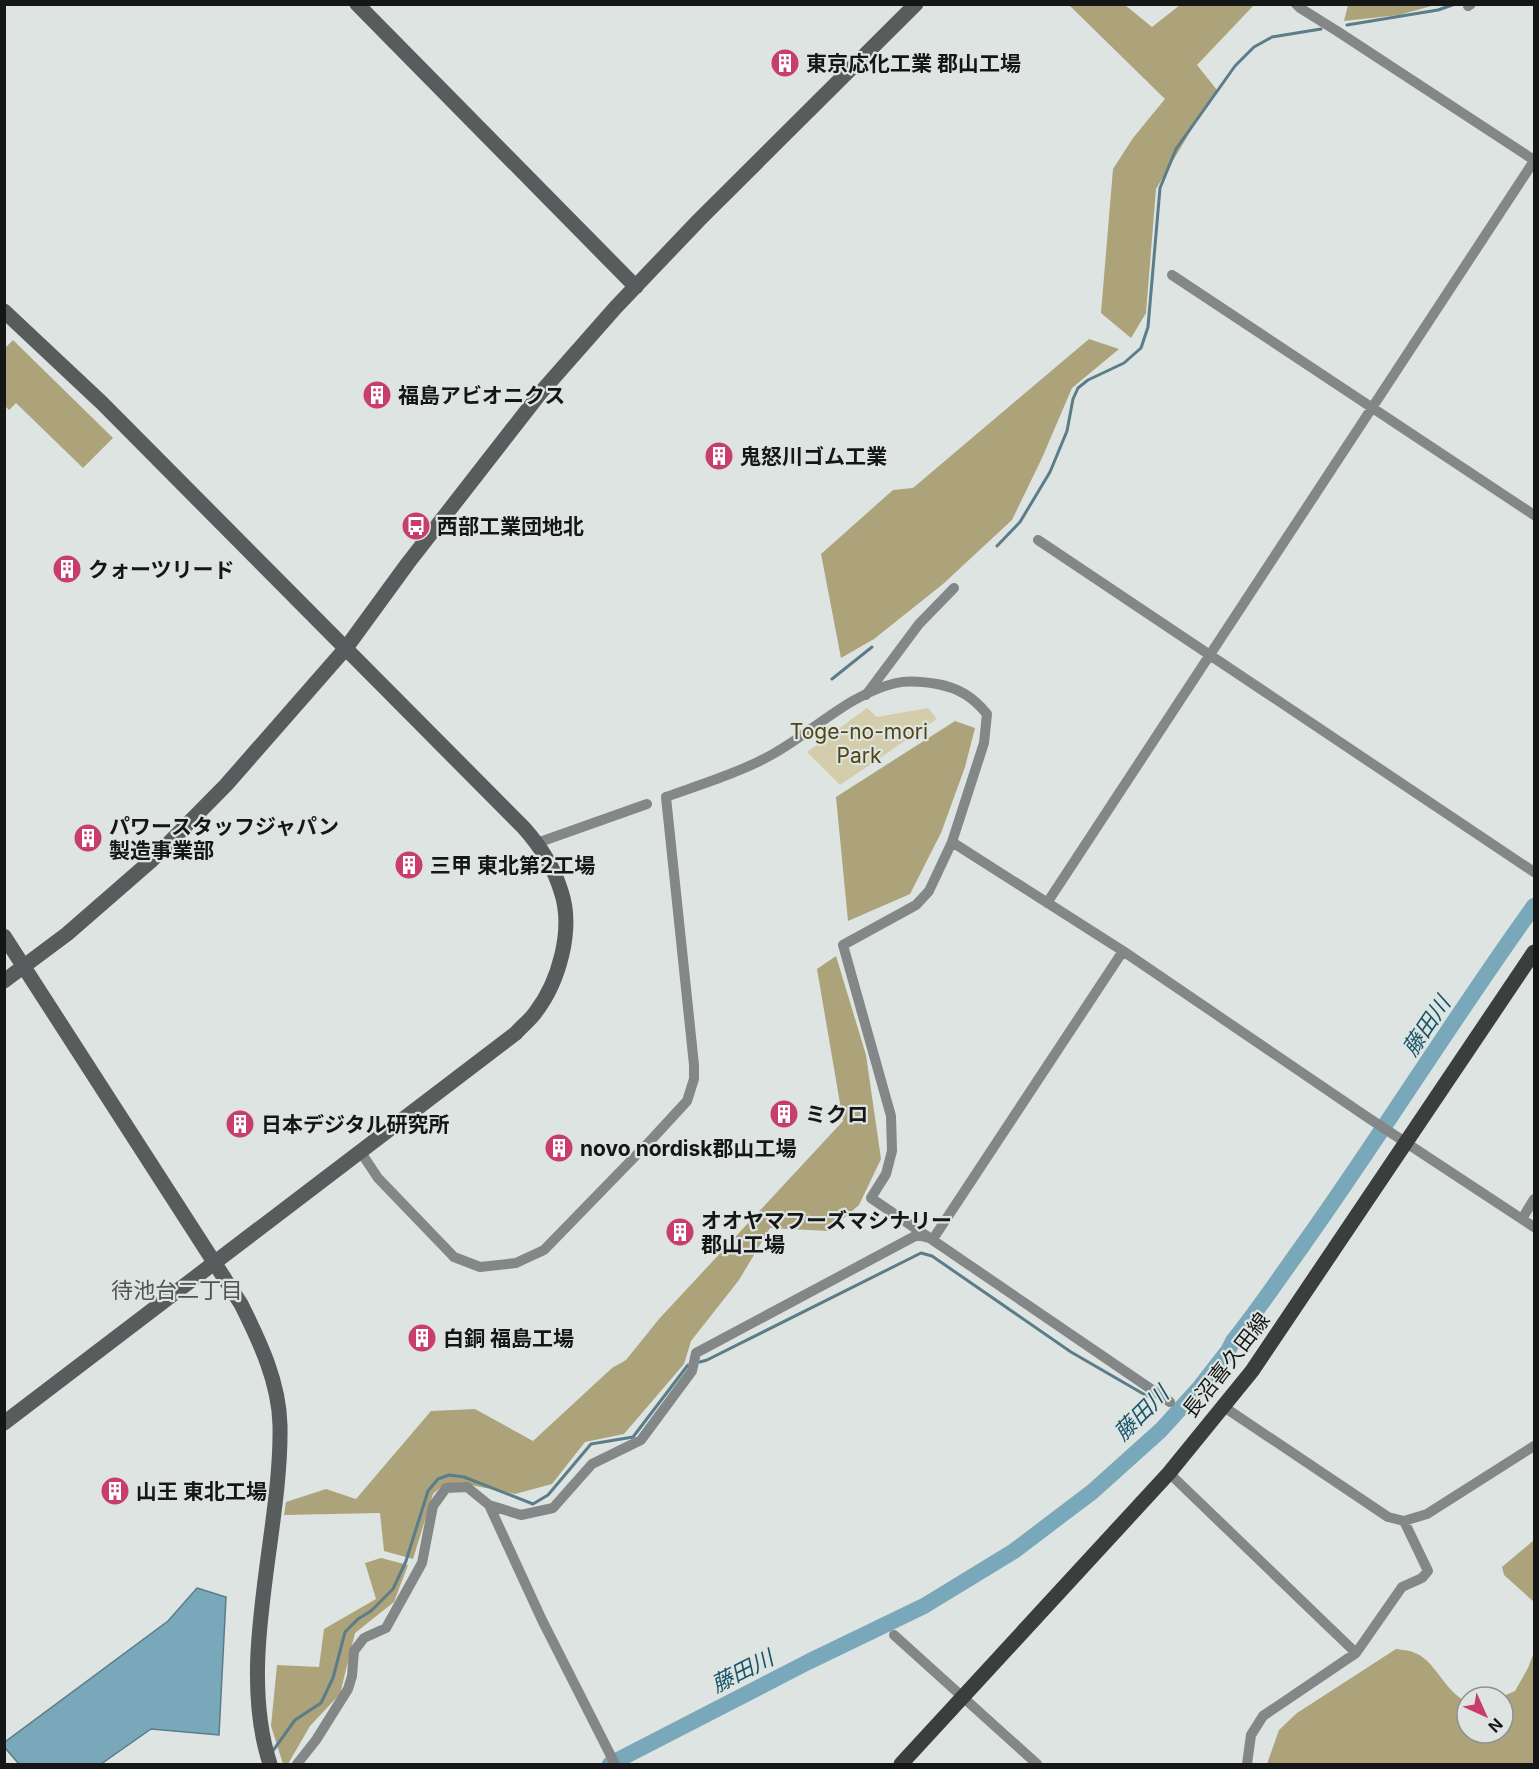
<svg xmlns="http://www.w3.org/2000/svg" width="1539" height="1769" font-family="Inter,'Noto Sans JP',sans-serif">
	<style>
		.green { fill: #d3cdac }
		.forest { fill: #aca37a }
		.water { fill: #79a8ba; stroke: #5b7c89; stroke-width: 1.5 }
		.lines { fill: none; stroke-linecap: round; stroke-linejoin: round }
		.stream { stroke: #5b7c89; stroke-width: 3 }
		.river { stroke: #79a8ba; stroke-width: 16 }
		.street { stroke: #848787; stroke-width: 10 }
		.secondary { stroke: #585c5c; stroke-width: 15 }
		.primary { stroke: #3a3f3e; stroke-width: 15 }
		.labels { text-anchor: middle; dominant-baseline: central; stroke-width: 4.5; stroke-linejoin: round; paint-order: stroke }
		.poi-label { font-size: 21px; font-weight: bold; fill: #151716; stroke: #dee4e1; text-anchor: start }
		.park-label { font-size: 21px; fill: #4f4512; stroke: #dee4e1 }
		.street-label { font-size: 21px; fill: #151716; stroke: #dee4e1 }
		.water-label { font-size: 22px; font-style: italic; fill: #165569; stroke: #dee4e1 }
		.neighbourhood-label { font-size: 22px; fill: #505552; stroke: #dee4e1 }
	</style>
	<rect width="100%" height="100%" fill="#dee4e1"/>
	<!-- green -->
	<path class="green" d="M867,708L877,717L928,708L937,719L840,785L807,752Z"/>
	<!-- forest -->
	<path class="forest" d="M1069,5H1125L1152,27L1180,5H1254L1197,65L1217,90L1202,112L1156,189L1146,313L1131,338L1101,313L1113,169L1133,138L1165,99Z
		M1348,5V4L1435,5L1399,15L1344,21Z
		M1089,339L1119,349L1072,388L1042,458L1012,520L943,584L874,639L841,658L821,554L893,490L913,488Z
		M13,340L113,438L83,468L16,403L9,410L5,406V348Z
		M955,721L975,728L965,767L941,833L910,894L848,921L836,797Z
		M836,956L866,1055L881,1159L859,1205L829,1231L770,1228L739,1280L691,1341L684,1364L624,1434L585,1442L552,1484L515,1494L461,1483H445L433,1494L413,1559L384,1551L380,1513L284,1515L286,1502L326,1489L356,1499L431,1411L475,1409L533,1441L612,1368L626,1360L659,1319L843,1121L817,969Z
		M1534,1540V1602L1504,1575L1502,1567Z
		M381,1558L408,1565L394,1602L355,1633L340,1694L310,1726L288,1764H283L271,1726L277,1665L319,1667L324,1629L376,1599L365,1563Z
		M1396,1649C1402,1650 1409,1650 1415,1653C1435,1660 1444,1691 1467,1702V1733H1503V1697H1501L1515,1691L1528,1668L1534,1652V1764H1267L1279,1730L1297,1713Z"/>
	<!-- water -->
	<path class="water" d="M197,1588L226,1597L219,1735L151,1729L101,1764H19L5,1748V1742L168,1621Z"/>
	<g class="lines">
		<!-- stream -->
		<path class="stream" d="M1347,25L1438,10L1455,4
			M997,546L1020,522L1050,472L1067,431L1073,399L1078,388L1088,380L1124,363L1141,348L1148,327L1160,188L1176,149L1235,66L1254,47L1272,37L1321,29
			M832,679L872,647
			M700,1362L707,1360L921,1253L932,1256L1071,1352L1147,1396L1153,1397
			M272,1752L295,1720L321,1703L333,1678L345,1632L358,1619L371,1611L393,1589L406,1561L428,1491L438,1479L449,1475L464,1477L533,1504L548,1495L591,1444L633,1437L688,1365"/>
		<!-- river -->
		<path class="river" d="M610,1764L808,1662L924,1606L1014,1551L1092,1492L1161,1430L1200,1387L1228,1351L1233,1341C1258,1310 1280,1277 1303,1245C1382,1134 1454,1017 1534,906"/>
		<!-- street -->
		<path class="street" d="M1296,4L1300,8L1337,31L1534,160
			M1468,6L1471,4
			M1172,275L1534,515
			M1038,540L1534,872
			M866,695L919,624L954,588
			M952,842L1123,951L1367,1117L1534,1227
			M537,843L647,804
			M1047,903L1534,161
			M360,1151L378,1178L454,1257L480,1267L516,1263L544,1250L652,1139L687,1101L694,1079V1065L666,797C702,784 739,773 773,754C814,731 849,694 896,683C909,680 925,682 937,684C959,688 973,697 987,714L984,743L952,842L929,891L916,905L843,945L891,1116L892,1151L886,1174L871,1198L1170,1402
			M1522,1219L1534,1199
			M1224,1407L1388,1517L1404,1521L1427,1514L1534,1446
			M1169,1473L1356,1653
			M489,1505L542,1620L615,1764
			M894,1635L1037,1764
			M297,1764L316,1740L348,1689L352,1676L354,1651L364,1638L386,1628L422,1563L433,1506L446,1488L467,1487L489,1505L521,1515L553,1508L592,1464L641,1440L692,1371L696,1353L917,1235L933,1239L1123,951
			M1247,1764L1251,1735L1263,1716L1356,1653L1402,1587L1422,1578L1428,1571L1404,1521"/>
		<!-- secondary -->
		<path class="secondary" d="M357,4L636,287
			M4,311L102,403L524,828C540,846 554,868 561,891C574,929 559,982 535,1013C530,1020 522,1026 516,1033L4,1423
			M4,936L241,1304C260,1342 279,1382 280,1425C282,1533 236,1660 270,1764
			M4,981L67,934L152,860L226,785L346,648L408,563L542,391L616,307L699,220L916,4"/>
		<!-- primary -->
		<path class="primary" d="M901,1764L1169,1473L1252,1371L1534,952"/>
	</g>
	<!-- icons -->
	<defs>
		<g id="building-disc" transform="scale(1.5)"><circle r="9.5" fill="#c83c6e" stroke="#dee4e1"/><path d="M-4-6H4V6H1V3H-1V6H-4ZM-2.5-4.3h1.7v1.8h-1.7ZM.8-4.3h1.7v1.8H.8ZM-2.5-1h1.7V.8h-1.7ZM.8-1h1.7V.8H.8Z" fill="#fff"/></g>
		<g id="bus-disc" transform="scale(1.5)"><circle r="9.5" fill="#c83c6e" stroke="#dee4e1"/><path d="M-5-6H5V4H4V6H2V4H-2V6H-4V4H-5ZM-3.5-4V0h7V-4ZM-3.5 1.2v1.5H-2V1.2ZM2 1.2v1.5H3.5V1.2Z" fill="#fff"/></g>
	</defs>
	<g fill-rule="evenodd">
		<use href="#building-disc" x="785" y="63"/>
		<use href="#building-disc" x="377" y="395"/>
		<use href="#building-disc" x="719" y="456"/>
		<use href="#bus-disc" x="416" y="526"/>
		<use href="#building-disc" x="67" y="569"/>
		<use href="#building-disc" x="88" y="838"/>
		<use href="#building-disc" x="409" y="865"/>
		<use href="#building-disc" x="784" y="1114"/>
		<use href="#building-disc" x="240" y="1124"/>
		<use href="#building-disc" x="559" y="1148"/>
		<use href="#building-disc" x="680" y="1232"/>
		<use href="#building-disc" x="422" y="1338"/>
		<use href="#building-disc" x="115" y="1491"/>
	</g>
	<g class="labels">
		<!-- poi labels -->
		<g class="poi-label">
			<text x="806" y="63">東京応化工業 郡山工場</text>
			<text x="398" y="395">福島アビオニクス</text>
			<text x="740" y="456">鬼怒川ゴム工業</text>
			<text x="437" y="526">西部工業団地北</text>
			<text x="88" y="569">クォーツリード</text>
			<text x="109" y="826">パワースタッフジャパン<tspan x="109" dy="24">製造事業部</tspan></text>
			<text x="430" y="865">三甲 東北第2工場</text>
			<text x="805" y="1114">ミクロ</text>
			<text x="261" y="1124">日本デジタル研究所</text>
			<text x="580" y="1148">novo nordisk郡山工場</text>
			<text x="701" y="1220">オオヤマフーズマシナリー<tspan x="701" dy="24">郡山工場</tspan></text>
			<text x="443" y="1338">白銅 福島工場</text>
			<text x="136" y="1491">山王 東北工場</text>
		</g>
		<!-- park labels -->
		<g class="park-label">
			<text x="859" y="731">Toge-no-mori<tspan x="859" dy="24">Park</tspan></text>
		</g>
		<!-- street labels -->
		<g class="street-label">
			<text transform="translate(1226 1365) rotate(-52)">長沼喜久田線</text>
		</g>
		<!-- water labels -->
		<g class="water-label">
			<text transform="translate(1426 1026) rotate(-56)">藤田川</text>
			<text transform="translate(1141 1413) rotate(-45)">藤田川</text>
			<text transform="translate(742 1671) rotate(-27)">藤田川</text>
		</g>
		<!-- neighbourhood labels -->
		<g class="neighbourhood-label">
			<text x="177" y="1290">待池台二丁目</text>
		</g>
	</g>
	<!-- border -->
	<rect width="1539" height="1769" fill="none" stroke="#151716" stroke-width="12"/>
	<!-- north arrow -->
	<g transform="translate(1485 1715) rotate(135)"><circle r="28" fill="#dee4e1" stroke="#8e9290" stroke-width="1.5"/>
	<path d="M0-4.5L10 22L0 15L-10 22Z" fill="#c83c6e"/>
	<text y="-9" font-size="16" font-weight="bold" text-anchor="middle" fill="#151716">N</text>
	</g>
</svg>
